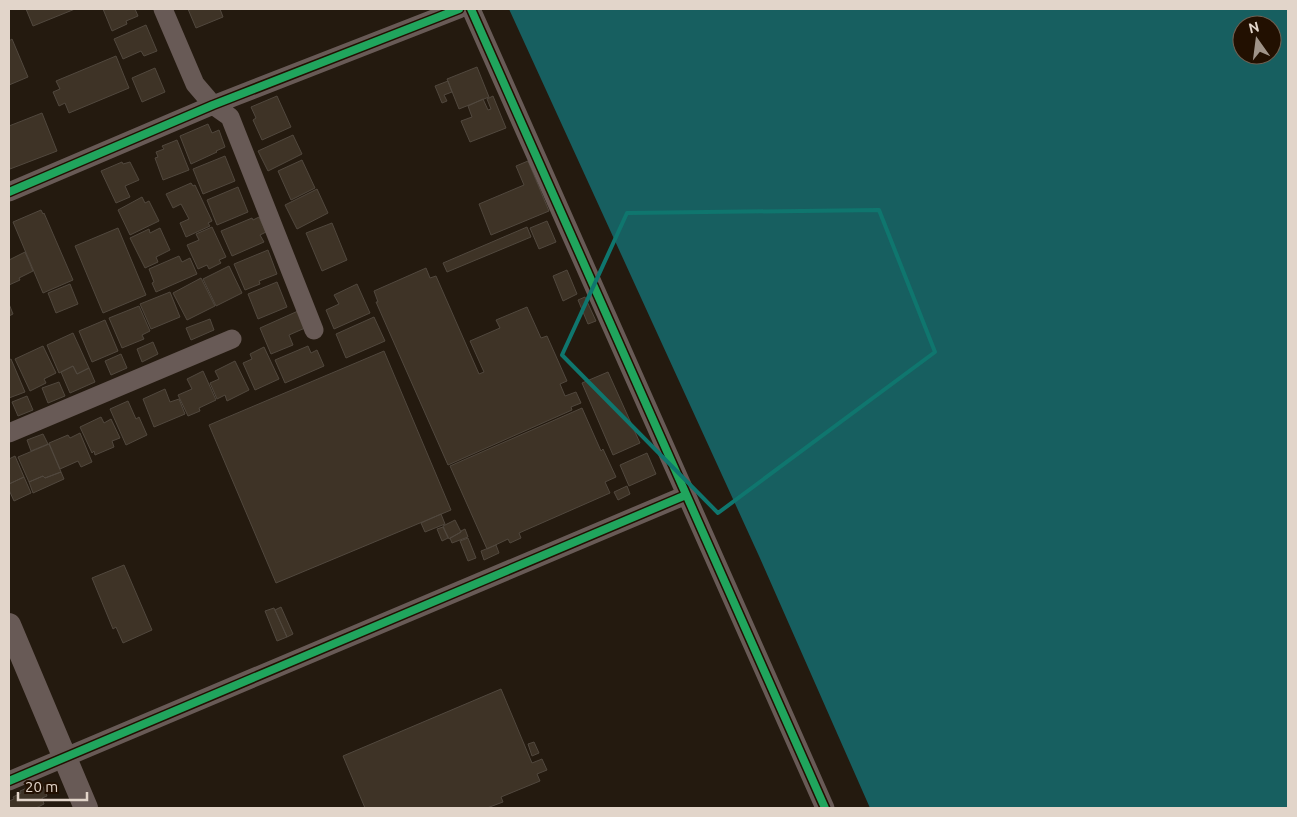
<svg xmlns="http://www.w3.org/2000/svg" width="1297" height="817" font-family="Ubuntu,sans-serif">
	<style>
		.water { fill: #175f60; fill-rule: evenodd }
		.building { fill: #3e3326; stroke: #51483e }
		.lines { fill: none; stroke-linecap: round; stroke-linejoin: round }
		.minor { stroke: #685a56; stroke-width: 19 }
		.tertiary { stroke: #685a56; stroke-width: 24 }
		.cycleway-casing { stroke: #221001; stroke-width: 11 }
		.cycleway { stroke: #20a55d; stroke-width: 8 }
		.marked { fill: none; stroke: #0f766e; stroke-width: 4; stroke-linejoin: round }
	</style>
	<rect width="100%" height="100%" fill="#241a0f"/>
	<!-- water -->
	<path class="water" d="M509,9H1288V808H870L759,556ZM1242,25H1272V55H1242Z"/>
	<!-- building -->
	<path class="building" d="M26,9H75L33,26Z
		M103,9H135L138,16L126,21L127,24L112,31Z
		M188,9H220L223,17L196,28Z
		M146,25L157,51L144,56L141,51L123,59L114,39Z
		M12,39L28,77L9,85V41Z
		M116,56L129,88L69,113L65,103L59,106L53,92L60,89L56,81Z
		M477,67L489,97L459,109L447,79Z
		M155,68L165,92L142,102L132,78Z
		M448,81L452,92L444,95L447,101L442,103L435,86Z
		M277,96L291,127L262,140L253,120L256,118L251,107Z
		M493,96L506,128L470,142L461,121L472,117L468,106L483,99L488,110L491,109L487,99Z
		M42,113L57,151L10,169L9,165V126Z
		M208,124L212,133L219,130L225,147L216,151L217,152L191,164L180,136Z
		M293,135L302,154L268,171L258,151Z
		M177,140L189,170L163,180L155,158L158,157L156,152L164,149L162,146Z
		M225,156L235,181L203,194L193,169Z
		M302,160L315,188L291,200L278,171Z
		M528,161L549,211L491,235L479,204L524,185L516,166Z
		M122,162L123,164L130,162L139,180L125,186L130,197L116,203L101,171Z
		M191,183L193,186L195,185L212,221L208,223L210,226L186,237L180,223L189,219L181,204L173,208L166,194Z
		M238,187L248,212L217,225L207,200Z
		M317,189L328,213L297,229L285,205Z
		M142,197L145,203L149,201L159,221L130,235L118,210Z
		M41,210L43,214L44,213L73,280L43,293L13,222Z
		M259,217L266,232L260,235L264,242L232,256L221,231L252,218L253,220Z
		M547,221L556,242L539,249L530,228Z
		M332,223L347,260L322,271L306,233Z
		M212,227L226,257L219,260L221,263L209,269L207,265L198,269L187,245L199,240L196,234Z
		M527,227L531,237L447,272L443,263Z
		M118,228L146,295L103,313L75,246Z
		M160,228L170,250L156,257L158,262L145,268L130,238L149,229L150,233Z
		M268,250L277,274L259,281L260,284L245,290L234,264Z
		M25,252L33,271L19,278L20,280L9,285V260Z
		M179,256L182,262L190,258L197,274L156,292L152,283L154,282L149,269Z
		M229,266L242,293L216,306L203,279Z
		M426,268L430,278L436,276L479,374L484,372L470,341L500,328L496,320L527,307L541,338L547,336L567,381L560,384L565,396L576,392L581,403L571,407L572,410L448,465L376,302H378L374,291Z
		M567,270L577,294L563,301L553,276Z
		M201,278L215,306L187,320L173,293Z
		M277,282L287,307L258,319L248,294Z
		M70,284L78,304L56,313L48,293Z
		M357,284L370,313L334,329L326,310L339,304L334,295Z
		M170,292L180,317L151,329L140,304Z
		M585,297L596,321L588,324L578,300Z
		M9,304L13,314L9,316Z
		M139,306L150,331L142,335L144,339L122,348L109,318Z
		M298,311L305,328L289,335L293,345L271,354L260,328Z
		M374,317L385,341L346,358L336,334Z
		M210,319L214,330L191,340L186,328Z
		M105,320L118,351L92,362L79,331Z
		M73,333L89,368L77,374L73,366L59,373L47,345Z
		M153,342L158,354L142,362L137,349Z
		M43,346L56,373L44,379L46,383L30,391L15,359Z
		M308,346L311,353L317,350L324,366L285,383L275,360Z
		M264,347L279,379L255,390L243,363L252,359L250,354Z
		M384,351L451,510L276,583L209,425Z
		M121,354L127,368L111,375L105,361Z
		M11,359L25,392L9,398V360Z
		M235,361L249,390L227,401L225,395L217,399L210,383L219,379L215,371Z
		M73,366L77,374L89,368L95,382L70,393L61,372Z
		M203,371L216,400L199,408L200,411L188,416L178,395L192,389L187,379Z
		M608,372L640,443L613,455L582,383Z
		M59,382L65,396L48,403L42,388Z
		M165,389L170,402L179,399L185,414L154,427L143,399Z
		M27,396L33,410L18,416L12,402Z
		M128,401L136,419L139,417L147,435L126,445L110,409Z
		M582,408L601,451L603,449L616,477L605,482L610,493L519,533L521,538L510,543L508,539L487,549L450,466Z
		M101,417L104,423L111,419L120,438L112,441L114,447L95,455L94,451L92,453L80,427Z
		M80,433L92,462L81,467L78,461L60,469L49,443L68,435L70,438Z
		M43,434L48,444L31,451L27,440Z
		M49,444L61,472L45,478L43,476L29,482L18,457Z
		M647,453L656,474L629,486L620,465Z
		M15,456L24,477L9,484V459Z
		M61,472L64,479L33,493L29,482L43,476L45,478Z
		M24,477L31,493L14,501L9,490V484Z
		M627,486L630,494L618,500L614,492Z
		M441,514L445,524L425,532L421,523Z
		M455,520L461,532L449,539L443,526Z
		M443,527L448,538L442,541L437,529Z
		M465,529L468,537L452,543L450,538L461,532V531Z
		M468,538L476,558L468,561L460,541Z
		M496,545L499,553L484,560L481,551Z
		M124,565L152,630L123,643L116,627L113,629L92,578Z
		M281,607L293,634L287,637L275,610Z
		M274,608L287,637L277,641L265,611Z
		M501,689L532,763L542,759L547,770L537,774L540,781L501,797L503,802L487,808H365L343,756Z
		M534,742L539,753L532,756L528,744Z
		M41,782L47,796L42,798L44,804L36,808H10L9,801L14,799L13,797L21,793L20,791Z"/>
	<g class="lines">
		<!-- minor -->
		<path class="minor" d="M163,9L195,84L213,105L230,117L314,330
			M471,9L825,808
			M9,192L213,105L459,9
			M9,433L232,339
			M9,781L686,495"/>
		<!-- tertiary -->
		<path class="tertiary" d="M9,625L86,808"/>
		<!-- cycleway casing -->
		<g class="cycleway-casing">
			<path id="cycleway" d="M471,9L825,808
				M9,192L213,105L459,9
				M9,781L686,495"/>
		</g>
		<!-- cycleway -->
		<use href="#cycleway" class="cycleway"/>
	</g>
	<!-- marked area -->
	<path class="marked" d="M879,210L935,352L718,513L562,355L627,213Z"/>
	<!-- border -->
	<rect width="1297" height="817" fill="none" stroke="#e2d5ca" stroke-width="20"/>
	<!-- north arrow -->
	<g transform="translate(1257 40) rotate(346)"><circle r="24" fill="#221001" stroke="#6f5f51"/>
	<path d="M0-4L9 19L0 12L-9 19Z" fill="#a09489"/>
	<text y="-8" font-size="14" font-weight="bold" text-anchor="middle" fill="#e2d5ca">N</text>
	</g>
	<!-- scale -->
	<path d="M18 792v8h69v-8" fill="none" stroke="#e2d5ca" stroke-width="2.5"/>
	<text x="25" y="792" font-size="15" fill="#e2d5ca" stroke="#221001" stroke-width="4" paint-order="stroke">20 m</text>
</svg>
